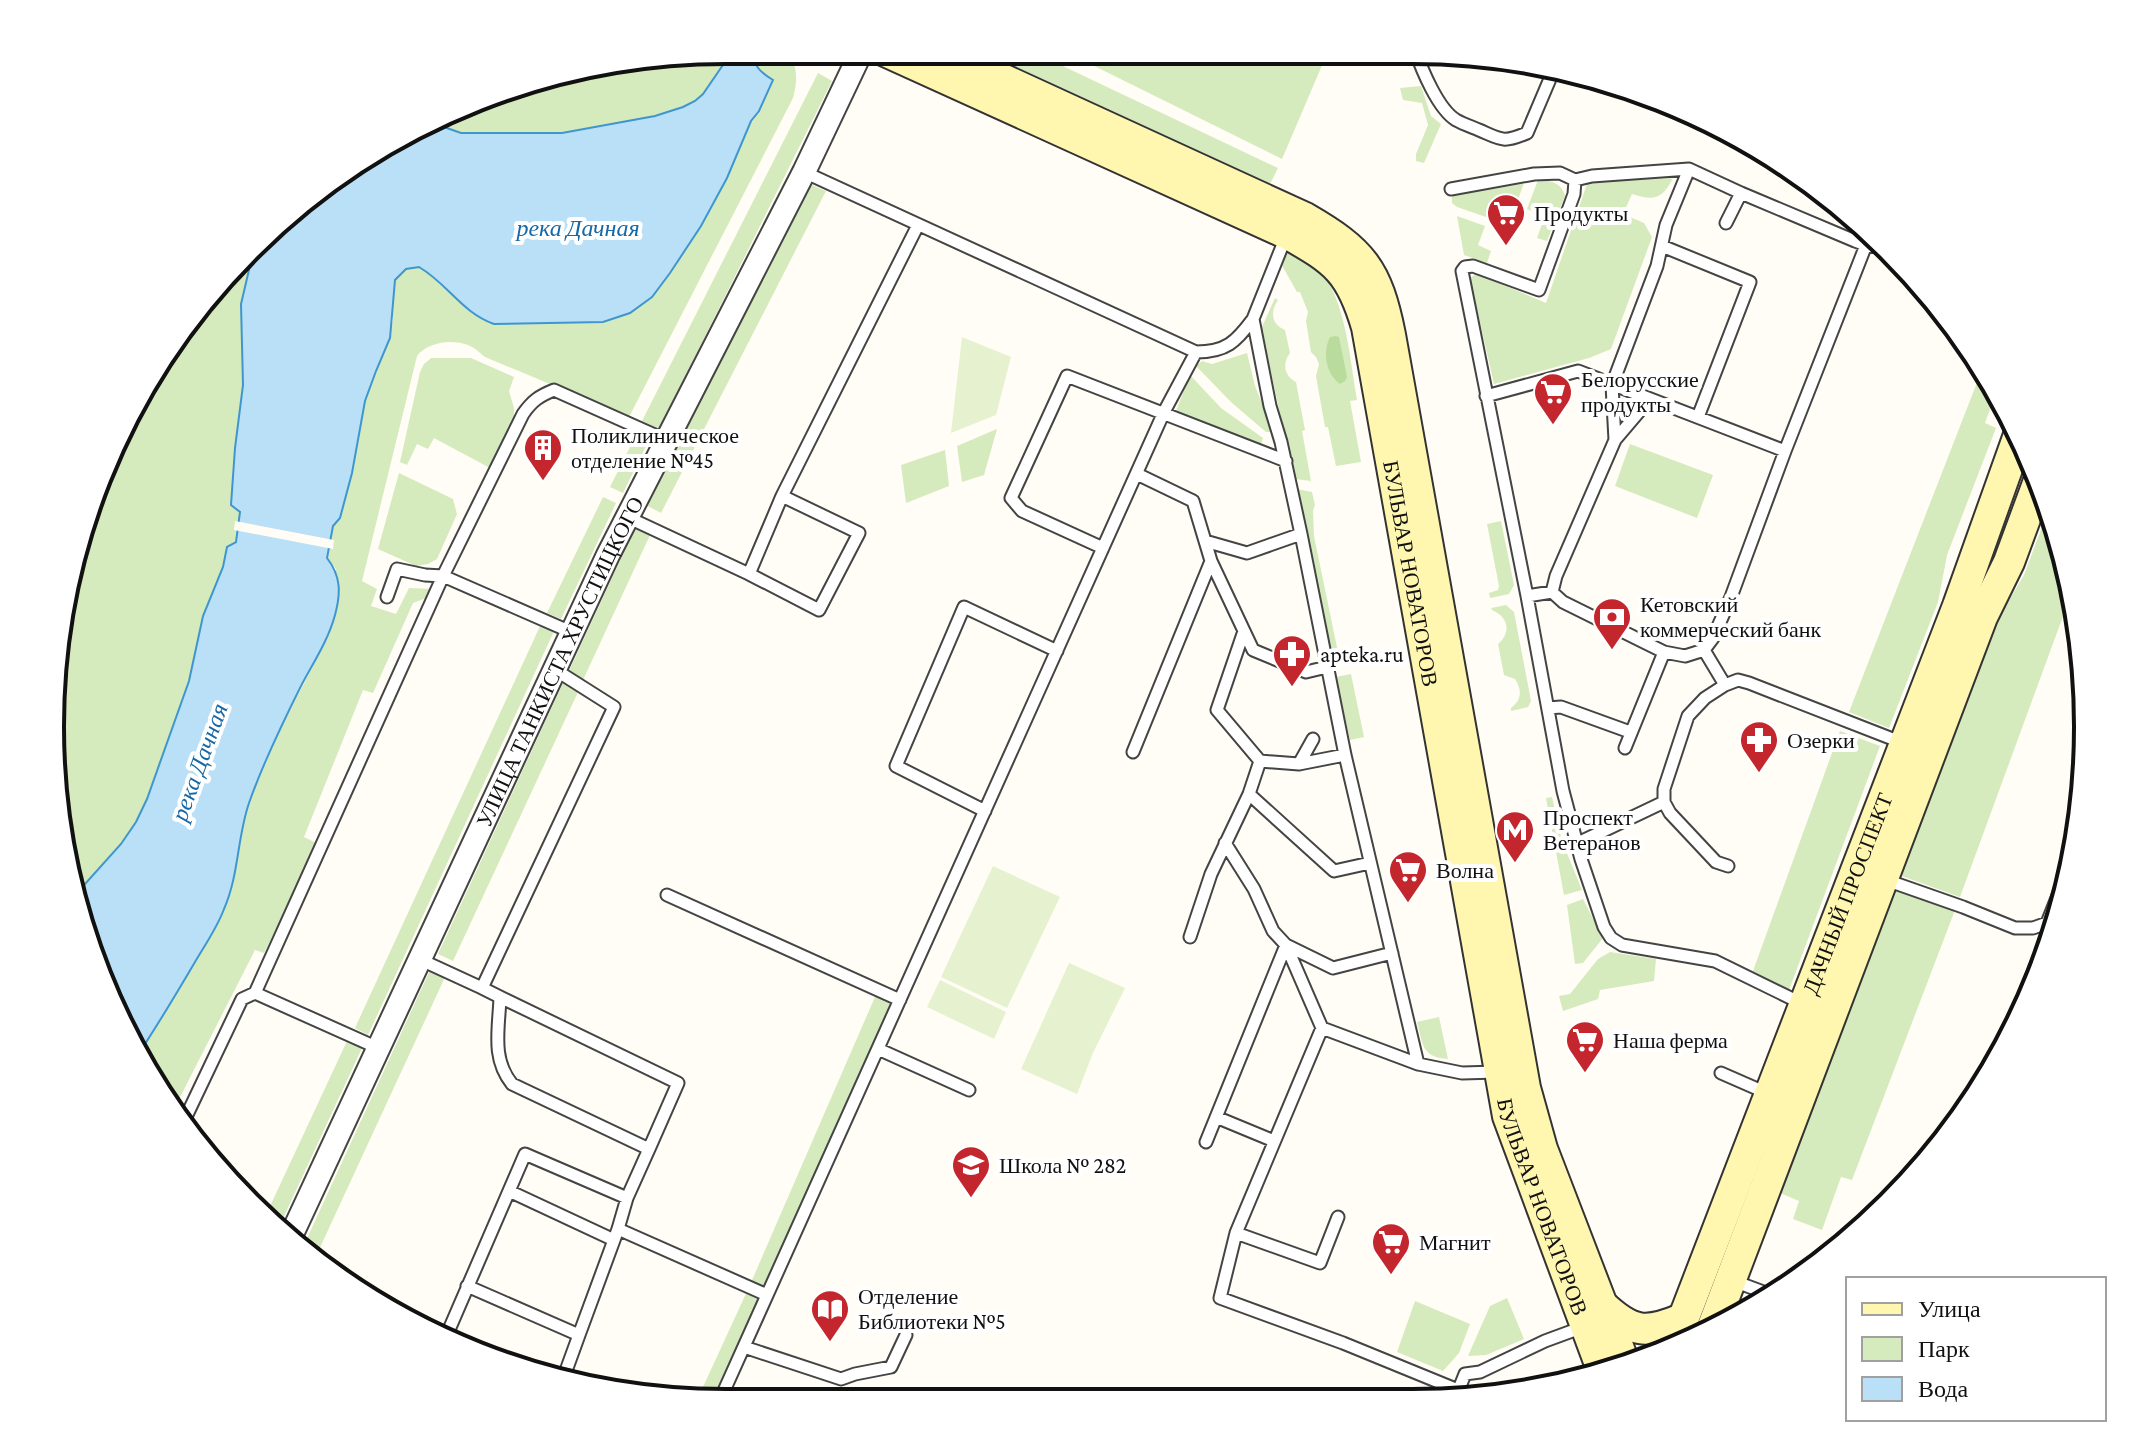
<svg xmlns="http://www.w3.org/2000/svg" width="2138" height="1453" font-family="'Crimson Pro',serif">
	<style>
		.green { fill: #d5ebbd }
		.forest { fill: #b9dc9c }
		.pitch { fill: #e6f2cf }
		.water { fill: #b9e0f7; stroke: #3f96cf; stroke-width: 2 }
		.pier { fill: #fffdf5 }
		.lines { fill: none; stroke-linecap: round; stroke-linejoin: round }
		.lane-casing { stroke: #444; stroke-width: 15 }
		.street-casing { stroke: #444; stroke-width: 26 }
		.secondary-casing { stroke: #333; stroke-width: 34 }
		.lane { stroke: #fff; stroke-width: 11 }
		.street { stroke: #fff; stroke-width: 22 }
		.secondary { stroke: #fff6b0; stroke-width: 30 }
		.labels { text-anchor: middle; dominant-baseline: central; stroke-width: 8; stroke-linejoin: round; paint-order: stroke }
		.poi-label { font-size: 22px; fill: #111; stroke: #fff; text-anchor: start }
		.street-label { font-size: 22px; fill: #111; stroke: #fff }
		.water-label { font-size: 24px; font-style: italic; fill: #1768a6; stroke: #fff }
		.rim { fill: none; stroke: #111; stroke-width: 4 }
	</style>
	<rect width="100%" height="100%" fill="#fffdf5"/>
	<!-- green -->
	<path class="green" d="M726,50H735L727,59L703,94L695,101L683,107L655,116L562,133H461L443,127L436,122L509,86Z
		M753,50H789C797,68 798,80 793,98L629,417L485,357C480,353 474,347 468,345C452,339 428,342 417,356L362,581L377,589L371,606L396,614L409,588L434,589L429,597L413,603L373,693L363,690L304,837L318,844L264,953L255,950L174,1109L140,1064L137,1056L157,1026L211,935L232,887L238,843L248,805L281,728L329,635L336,612V569L327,558L333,526L340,518L352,473L365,401L393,321L392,304L395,281L406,269L419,267C448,284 461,312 494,324L603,322L652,297L670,273L701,226L727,178L751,121L759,111V71L753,59Z
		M980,50H1029L1278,168L1270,184Z
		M1062,50H1295L1323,63L1282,159Z
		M818,73L832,81L659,429L642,421Z
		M1421,86L1431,116L1441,124L1424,163L1416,161V154L1428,125L1422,103L1403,100L1400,88Z
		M1669,174L1672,180C1661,201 1652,200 1632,194L1623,214L1644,223L1652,237L1611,349L1589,358L1494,384L1470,278L1476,274L1482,276L1546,303L1588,181Z
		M1525,180L1516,205L1496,198L1489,218L1457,207L1452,203V197L1457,193Z
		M1538,180C1550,180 1562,183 1565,196L1547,241L1537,238L1545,216L1527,209Z
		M812,185L826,191L661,513L646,505Z
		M1457,216L1485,226L1478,245L1491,251L1487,263L1464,255Z
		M1288,248C1298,255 1311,261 1319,270C1346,298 1350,361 1357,400L1350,401L1361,462L1336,466L1328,427H1325L1316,376L1319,364L1316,357L1311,352L1306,321L1308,312L1300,292H1297L1280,262Z
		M252,257L241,304L243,385L235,448L231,505L240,512L236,542L227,547L223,567L203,616L189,681L147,799L136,822L121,844L76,894L63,859L56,755L65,738L55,733L51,682L101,468L190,314Z
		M1275,298L1278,300C1270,312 1271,324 1285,330L1290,353C1282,363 1284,376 1296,382L1305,430L1302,431L1311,481L1295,479L1261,329Z
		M1247,353L1255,386L1274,432H1266L1232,403L1196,366L1202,361L1212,364Z
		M431,358H471L514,377L509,391L514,408V422L490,468L434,438L428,449L417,444L407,465L400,462L420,372L424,364Z
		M1983,367L1996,392L1985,423L1996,428L1947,555L1938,602L1889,728L1849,712Z
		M1190,375L1221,408L1263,438L1261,444L1176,411Z
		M997,429L984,475L962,482L957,446Z
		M637,433L649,440L623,493L610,487Z
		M1630,444L1713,475L1697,518L1615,486Z
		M945,450L949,486L906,503L901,465Z
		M399,473L453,499L457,514L437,559L428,564L416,566L378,549Z
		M1297,489L1312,492L1315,505L1313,511L1314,536L1339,657L1333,658Z
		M603,497L616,503L561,619L547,613Z
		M2049,508L2073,589L1960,897L1899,875L1994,625L2024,575Z
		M1501,521L1514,585L1509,594L1490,598L1489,593L1498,590L1499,586L1487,524Z
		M635,528L650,535L583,680L569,671Z
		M1506,605L1514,612L1531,701L1528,707L1511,711V708C1522,700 1522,690 1515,679L1504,675L1498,644C1512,632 1508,617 1492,610L1491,608Z
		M541,624L555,629L368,1035L355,1028Z
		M1351,674L1364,737L1350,740L1336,677Z
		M563,683L578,692L453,961L438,954Z
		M1840,731L1880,746L1789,990L1753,971Z
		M1552,797L1562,841L1582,890L1564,895L1546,798Z
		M1895,889L1955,910L1852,1180L1841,1177L1822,1230L1793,1219L1799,1201L1780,1193Z
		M1583,899L1603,938L1583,963L1575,964L1567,905Z
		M1610,952L1656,959L1654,981L1600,990L1598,999L1563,1011L1559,996L1570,994L1598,959Z
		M431,968L446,975L317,1254L304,1245Z
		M878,990L900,1000L719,1402L697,1400L749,1287Z
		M1439,1017L1448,1059C1421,1057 1423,1044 1417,1022Z
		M347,1041L362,1048L279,1227L265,1217Z
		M1507,1298L1524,1339L1486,1355L1468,1356L1490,1306Z
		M1415,1301L1470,1324L1459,1353L1443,1371L1397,1352Z"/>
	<!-- forest -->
	<path class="forest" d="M1336,336L1339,337L1347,377L1345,381L1340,384C1326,374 1322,353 1330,337Z"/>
	<!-- pitch -->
	<path class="pitch" d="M962,337L1011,357L996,415L951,433Z
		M993,866L1060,897L1007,1008L941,977Z
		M1069,963L1125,988L1093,1053L1077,1094L1021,1069Z
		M940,980L1006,1012L994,1039L927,1007Z"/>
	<!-- water -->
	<path class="water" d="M735,50H753C753,66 760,72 773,80L759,111L751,121L727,178L701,226L670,273L652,297L630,313L603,322L494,324C461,312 448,284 419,267L406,269L395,280L390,338L376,371L365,401L352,473L340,518L333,526L327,558C341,576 341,593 335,615C328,641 313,663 301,686C282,724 263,763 249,803C237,838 239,875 224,909C217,928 205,945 195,962C176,994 158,1025 137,1056L76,894L121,844L136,822L147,799L189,681L203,616L223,567L227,547L236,542L240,512L231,505L235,448L243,385L241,304L252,257L350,164L436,122L444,127L461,133H562L655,116L683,107L695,101L703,94L727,59Z"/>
	<!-- pier -->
	<path class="pier" d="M235,521L334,540L333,549L234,530Z"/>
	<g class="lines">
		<!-- lane casing -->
		<g class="lane-casing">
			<path id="lane" d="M1415,50C1422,70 1438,109 1456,120C1463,124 1472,127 1479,130C1502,140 1503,143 1527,133L1555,67
				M804,172L1196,352
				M1575,180L1574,194L1539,290L1473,266L1465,267L1462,271L1527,596L1563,791L1581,859L1604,927L1611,938L1622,945L1715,961L1803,1004
				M1451,189L1534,174L1560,173L1575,180L1592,176L1689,169L1741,193L1855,241L1866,245L1890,248
				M1726,223L1741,193
				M1287,234L1253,319L1270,406L1281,442L1301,534L1345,755L1418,1064L1462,1073L1497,1072
				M1662,246L1750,282L1698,417
				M1486,396L1578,371L1785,451
				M1649,400L1615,440L1612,385L1657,266L1666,225L1689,169
				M627,517L749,574L782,496L918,225
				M1205,541L1247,553L1301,534
				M1103,548L1022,511L1011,498L1067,376L1286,461
				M1211,561L1253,650L1306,672L1327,667
				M749,574L819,610L859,533L782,496
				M1552,592L1556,576L1615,440
				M1527,596L1552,592L1563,602L1664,652L1685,656L1704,650L1713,638L1731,597L1785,451L1866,245
				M387,597L397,569L425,575L443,576L523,414C532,401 539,396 554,390L666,440
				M1704,650L1725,685
				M1548,708L1561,707L1630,732
				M1625,748L1664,652
				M1133,752L1211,561L1193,501L1137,474
				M1260,761L1299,764L1313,739
				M1299,764L1345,755
				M1249,794L1334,871L1370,863
				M1664,802L1670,813L1716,862L1728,866
				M985,811L896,766L964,607L1057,651
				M1225,843L1254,889L1273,931L1286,945L1333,968L1392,953
				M1578,843L1664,802V789L1688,716L1705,698L1725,685L1738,680L1749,683L1903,743
				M1886,880L1963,907L2015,928H2033L2047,923L2055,926
				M667,895L900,1000
				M2047,923L2076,850
				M1190,937L1211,874L1249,794L1260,761L1217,710L1244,631
				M419,959L482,988L614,707L554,669
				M482,988L500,997C499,1029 491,1058 512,1084L649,1149L627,1198L618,1229L767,1295
				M500,997L678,1083L649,1149
				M1322,1028L1236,1233L1220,1298L1343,1343L1458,1390
				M378,1048L255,993L443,576L571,632
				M878,1049L969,1090
				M1721,1073L1769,1094
				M1216,1117L1274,1141
				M184,1121L242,999L255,993
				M1206,1142L1286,945L1322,1028L1418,1064
				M509,1191L614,1240L618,1229
				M1236,1233L1320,1263L1338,1217
				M1731,1280L1774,1296
				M467,1286L579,1335L563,1379
				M579,1335L614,1240
				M445,1339L525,1154L627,1198
				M744,1347L841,1379L855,1374L891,1367L906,1335
				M1455,1399L1465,1374L1480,1372L1545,1341L1583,1327
				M719,1402L1164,412L1196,352C1226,352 1236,342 1253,319"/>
		</g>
		<!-- street casing -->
		<g class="street-casing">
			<g id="street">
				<path id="s1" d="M291,1236L608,555L804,172L862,50"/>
			</g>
		</g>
		<!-- secondary casing -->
		<g class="secondary-casing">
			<g id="secondary">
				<path id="s2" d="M883,50L1288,234C1336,261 1351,272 1367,327L1508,1116L1603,1372"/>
				<path d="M939,50L1305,218C1362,251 1377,269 1390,335L1525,1088L1542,1149L1625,1365"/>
				<path d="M1603,1306C1632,1333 1646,1334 1682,1319"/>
				<path d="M1712,1329L1982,617L2009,562L2040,478"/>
				<path id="s3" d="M1671,1351L1958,606L2019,435"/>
			</g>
		</g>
		<!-- lane -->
		<use href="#lane" class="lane"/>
		<!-- street -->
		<use href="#street" class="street"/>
		<!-- secondary -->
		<use href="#secondary" class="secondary"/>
	</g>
	<!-- icons -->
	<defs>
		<g id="supermarket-pin" transform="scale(2)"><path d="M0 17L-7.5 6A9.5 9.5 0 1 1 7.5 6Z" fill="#c4262e" stroke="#fff"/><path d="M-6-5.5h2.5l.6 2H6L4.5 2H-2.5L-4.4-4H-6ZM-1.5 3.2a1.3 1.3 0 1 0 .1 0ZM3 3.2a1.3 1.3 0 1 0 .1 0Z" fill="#fff"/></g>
		<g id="building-pin" transform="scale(2)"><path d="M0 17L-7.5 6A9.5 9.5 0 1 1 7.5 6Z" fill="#c4262e" stroke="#fff"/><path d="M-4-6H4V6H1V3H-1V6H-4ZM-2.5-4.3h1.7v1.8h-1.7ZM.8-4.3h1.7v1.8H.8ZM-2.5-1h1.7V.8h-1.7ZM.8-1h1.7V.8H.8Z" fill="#fff"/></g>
		<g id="bank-pin" transform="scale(2)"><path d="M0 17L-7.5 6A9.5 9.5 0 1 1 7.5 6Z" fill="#c4262e" stroke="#fff"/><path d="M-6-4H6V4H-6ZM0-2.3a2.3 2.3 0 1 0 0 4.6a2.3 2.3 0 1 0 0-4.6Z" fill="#fff"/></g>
		<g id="pharmacy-pin" transform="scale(2)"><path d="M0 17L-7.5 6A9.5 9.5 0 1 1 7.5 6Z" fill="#c4262e" stroke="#fff"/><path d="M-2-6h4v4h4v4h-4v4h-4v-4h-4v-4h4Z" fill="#fff"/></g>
		<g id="metro-pin" transform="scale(2)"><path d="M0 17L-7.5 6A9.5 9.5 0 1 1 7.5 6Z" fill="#c4262e" stroke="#fff"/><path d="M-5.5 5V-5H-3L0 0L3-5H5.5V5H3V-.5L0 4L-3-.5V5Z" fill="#fff"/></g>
		<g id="school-pin" transform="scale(2)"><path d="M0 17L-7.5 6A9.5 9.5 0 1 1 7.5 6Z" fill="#c4262e" stroke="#fff"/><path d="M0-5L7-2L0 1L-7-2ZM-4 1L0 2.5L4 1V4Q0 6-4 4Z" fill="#fff"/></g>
		<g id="library-pin" transform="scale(2)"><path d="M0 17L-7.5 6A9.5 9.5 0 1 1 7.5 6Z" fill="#c4262e" stroke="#fff"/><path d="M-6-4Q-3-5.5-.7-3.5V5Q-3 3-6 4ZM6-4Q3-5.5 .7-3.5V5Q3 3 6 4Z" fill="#fff"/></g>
	</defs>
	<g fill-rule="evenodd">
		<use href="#supermarket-pin" x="1506" y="213"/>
		<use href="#supermarket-pin" x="1553" y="392"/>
		<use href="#building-pin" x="543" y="448"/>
		<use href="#bank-pin" x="1612" y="617"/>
		<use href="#pharmacy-pin" x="1292" y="654"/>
		<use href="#pharmacy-pin" x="1759" y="740"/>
		<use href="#metro-pin" x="1515" y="830"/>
		<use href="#supermarket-pin" x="1408" y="870"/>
		<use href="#supermarket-pin" x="1585" y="1040"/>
		<use href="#school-pin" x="971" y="1165"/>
		<use href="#supermarket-pin" x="1391" y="1242"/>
		<use href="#library-pin" x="830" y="1309"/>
	</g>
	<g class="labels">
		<!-- poi labels -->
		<g class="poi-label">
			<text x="1534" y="213">Продукты</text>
			<text x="1581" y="379">Белорусские<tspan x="1581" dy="25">продукты</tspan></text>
			<text x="571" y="435">Поликлиническое<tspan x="571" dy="25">отделение №45</tspan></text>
			<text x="1640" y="604">Кетовский<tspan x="1640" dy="25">коммерческий банк</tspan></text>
			<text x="1320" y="654">apteka.ru</text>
			<text x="1787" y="740">Озерки</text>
			<text x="1543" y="817">Проспект<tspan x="1543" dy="25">Ветеранов</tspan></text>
			<text x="1436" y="870">Волна</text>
			<text x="1613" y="1040">Наша ферма</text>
			<text x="999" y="1165">Школа № 282</text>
			<text x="1419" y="1242">Магнит</text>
			<text x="858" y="1296">Отделение<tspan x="858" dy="25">Библиотеки №5</tspan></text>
		</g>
		<!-- street labels -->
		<g class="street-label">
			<text stroke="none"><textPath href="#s2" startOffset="822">БУЛЬВАР НОВАТОРОВ</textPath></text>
			<text stroke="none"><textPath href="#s1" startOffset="634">УЛИЦА ТАНКИСТА ХРУСТИЦКОГО</textPath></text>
			<text stroke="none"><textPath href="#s3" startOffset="490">ДАЧНЫЙ ПРОСПЕКТ</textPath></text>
			<text stroke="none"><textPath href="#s2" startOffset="1470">БУЛЬВАР НОВАТОРОВ</textPath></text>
		</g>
		<!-- water labels -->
		<g class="water-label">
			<text x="578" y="227">река Дачная</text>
			<text transform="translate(199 762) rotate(-70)">река Дачная</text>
		</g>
	</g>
	<!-- crop -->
	<path d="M0 0H2138V1453H0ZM726 64H1412A662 662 0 0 1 2074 726V727A662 662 0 0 1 1412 1389H726A662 662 0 0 1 64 727V726A662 662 0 0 1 726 64Z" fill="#fff" fill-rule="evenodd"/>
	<path class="rim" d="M726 64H1412A662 662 0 0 1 2074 726V727A662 662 0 0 1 1412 1389H726A662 662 0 0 1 64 727V726A662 662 0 0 1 726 64Z"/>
	<!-- legend -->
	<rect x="1846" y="1277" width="260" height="144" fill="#ffffff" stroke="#a0a0a0" stroke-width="2"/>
	<rect x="1862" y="1303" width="40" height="12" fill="#fff6b0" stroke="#a0a0a0" stroke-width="2"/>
	<text x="1918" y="1317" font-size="24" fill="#111111">Улица</text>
	<rect x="1862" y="1337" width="40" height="24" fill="#d5ebbd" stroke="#a0a0a0" stroke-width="2"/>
	<text x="1918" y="1357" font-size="24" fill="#111111">Парк</text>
	<rect x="1862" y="1377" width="40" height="24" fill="#b9e0f7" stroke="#a0a0a0" stroke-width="2"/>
	<text x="1918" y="1397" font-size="24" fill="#111111">Вода</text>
</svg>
